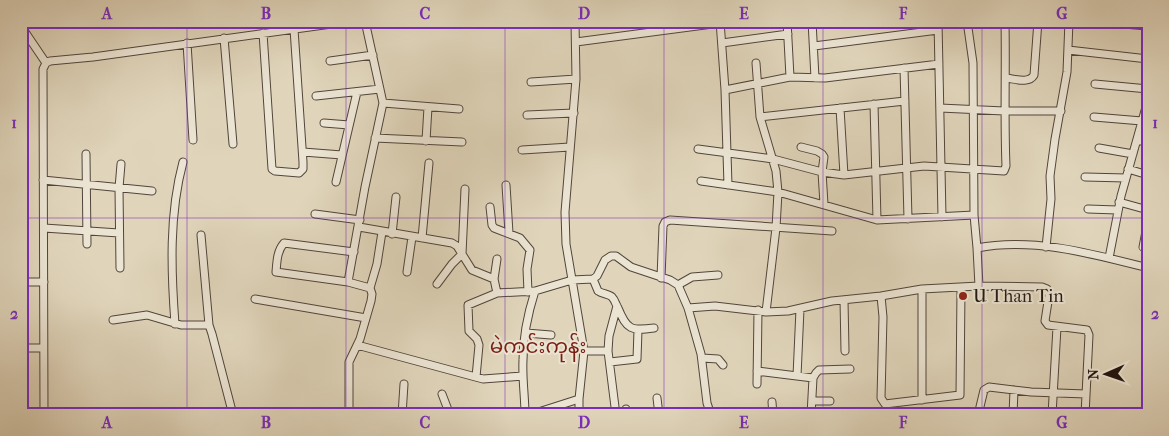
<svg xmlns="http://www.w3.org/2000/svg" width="1169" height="436" font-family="'IM FELL French Canon','Noto Sans Myanmar',serif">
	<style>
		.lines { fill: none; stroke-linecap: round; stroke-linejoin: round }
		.minor-casing { stroke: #51453b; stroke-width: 9 }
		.minor { stroke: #ebe4d3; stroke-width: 7 }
		.grid { fill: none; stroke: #7b2cbf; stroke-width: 1; stroke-opacity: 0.55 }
		.poi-dot { fill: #8f2418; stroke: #ebe4d3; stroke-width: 2 }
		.labels { text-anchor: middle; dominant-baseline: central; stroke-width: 4; stroke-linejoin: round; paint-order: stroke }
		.poi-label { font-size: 18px; fill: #211510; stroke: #ebe4d3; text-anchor: start }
		.quarter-label { font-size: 20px; fill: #7a1f14; stroke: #ebe4d3 }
		.neatline { fill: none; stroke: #7b2cbf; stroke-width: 2 }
		.grid-label { font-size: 16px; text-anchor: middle; font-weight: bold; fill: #7b2cbf }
	</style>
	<rect width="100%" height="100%" fill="#e0d5bb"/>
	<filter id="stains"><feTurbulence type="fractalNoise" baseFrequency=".004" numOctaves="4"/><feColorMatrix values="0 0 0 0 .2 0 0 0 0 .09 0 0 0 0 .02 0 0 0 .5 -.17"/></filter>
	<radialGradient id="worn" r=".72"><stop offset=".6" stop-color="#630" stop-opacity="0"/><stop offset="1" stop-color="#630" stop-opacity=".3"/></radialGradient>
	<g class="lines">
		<!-- minor casing -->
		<g class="minor-casing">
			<path id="minor" d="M575,21L576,79L565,212L566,244L584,351L579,399V415
				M720,21L725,90L728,185
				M787,21L790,77
				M812,21L815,78
				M938,21L942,217
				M967,21L973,63L974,215L977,248
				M1111,23L1148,26
				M21,26L46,63
				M263,33L272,169L275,171L299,173L303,169V162L294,29
				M224,38L233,144
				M576,42L720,23
				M187,43L193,140
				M722,43L788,34
				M814,46L938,30
				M1068,50L1148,59
				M330,61L373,55
				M756,63L760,117L776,171L778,192L776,228L766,312
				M904,68L908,219
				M1006,78C1015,79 1029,84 1034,75L1038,21
				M531,82L576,79
				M1095,84L1148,89
				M725,90L790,77L825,78L939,64
				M316,96L380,89
				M383,103L459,109
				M874,104L877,220
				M840,108L844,175
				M940,108L1004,111H1061
				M527,115L574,113
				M760,117L905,101
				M1094,117L1142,121
				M324,123L349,125
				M375,138L462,142
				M1137,140L1148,142
				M426,141L428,107
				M801,147L817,151L822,154L824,157L822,172L824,204
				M1099,148L1133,154
				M698,149L773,159L822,172L844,175L924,166L1004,171L1006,166C1004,118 1006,70 1005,21
				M522,150L570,147
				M303,152L342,155
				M86,154L87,244
				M1128,169L1148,175
				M1085,177L1126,178
				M43,180L152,191
				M701,181L778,192L877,220L974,215
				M336,182L357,92
				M506,185L509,233
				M1119,202L1148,210
				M490,207L492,225L494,228L520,238L530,250L527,269L528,292
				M1088,209L1117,210
				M315,214L360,220
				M359,227L452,243L457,246L472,270L494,279
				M44,228L119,233
				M392,234L396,197
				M201,235L209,325L212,334L233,415
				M422,238L429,163
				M1046,247L1051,199L1050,176L1055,139L1067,72L1069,21
				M1143,247L1148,221
				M1109,258L1121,196L1148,100
				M120,268L119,188L121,164
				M407,272L412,237
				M661,278L663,226L665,222L670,220L832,231
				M593,279L598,291C602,294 609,294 612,297C615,300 616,305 618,308C627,330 631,331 654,328
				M21,282H44
				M348,282L365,187L383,103L365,21
				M437,284L452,264L462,254L465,189
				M678,285L692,277L718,275
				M979,286L1042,287L1047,289L1049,295L1045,321L1048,325L1087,330L1089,335L1085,415
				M370,288L377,264L382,232
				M922,289V400
				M497,293L494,279L497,259
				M881,296L883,317L881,398L885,404L960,395L961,288
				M255,299L366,318
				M844,300L845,351
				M688,308L715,306L766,312L788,311L832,301L881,296L922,289L979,286L977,248C1033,237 1093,254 1148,268
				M113,320L147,315L181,325H209
				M175,324C171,270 169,214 183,162
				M526,333L551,335
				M357,345L483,379L523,376
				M21,348H43
				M584,351H608
				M702,358L718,359L723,365
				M610,362L637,359L638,330
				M757,371L813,378
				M797,376L800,309
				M476,377L479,345L477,339L469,331L468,305L497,293L535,291
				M757,384L758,310
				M442,394L450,415
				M657,398L659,415
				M812,401H830
				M772,402L773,415
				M615,407L608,351L609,336L617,306
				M626,409V415
				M44,415L43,69L46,63L50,61L93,57L353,21
				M349,415V362L360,339L371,301L372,294L370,288L348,282L276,272C277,261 277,251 284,243L354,252
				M402,415L404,384
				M525,415C525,397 522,378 523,360C523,338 528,313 535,291L572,280L593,279L597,276L605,260L611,256H616L631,267L670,280L678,285L688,308L701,354L707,403L711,415
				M529,415L579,399
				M811,415L813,378L816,373L819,370L850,369
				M978,415L984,390L989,387L1031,392L1086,394
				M1013,415L1014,390
				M1052,415L1057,327"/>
		</g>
		<!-- minor -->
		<use href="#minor" class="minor"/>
	</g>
	<!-- grid -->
	<path class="grid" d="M187,21V415M346,21V415M505,21V415M664,21V415M823,21V415M982,21V415M21,218H1148"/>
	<!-- markers -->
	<circle class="poi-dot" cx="963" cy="296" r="5"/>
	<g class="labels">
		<!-- poi labels -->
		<g class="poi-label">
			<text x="973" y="296">U Than Tin</text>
		</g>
		<!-- quarter labels -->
		<g class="quarter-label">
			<text x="538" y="346">မဲကင်းကုန်း</text>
		</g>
	</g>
	<!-- margin -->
	<rect width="1169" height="436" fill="none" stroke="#e0d5bb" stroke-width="55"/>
	<!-- north arrow -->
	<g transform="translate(1106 374) rotate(268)" stroke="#ebe4d3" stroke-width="4" paint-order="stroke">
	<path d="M0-4L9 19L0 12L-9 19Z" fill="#211510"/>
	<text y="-8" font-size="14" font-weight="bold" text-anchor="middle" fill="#211510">N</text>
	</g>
	<rect x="28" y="28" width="1114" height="380" class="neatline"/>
	<g class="grid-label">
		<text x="107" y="19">A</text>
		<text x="266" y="19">B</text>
		<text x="425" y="19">C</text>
		<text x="584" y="19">D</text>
		<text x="744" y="19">E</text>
		<text x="903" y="19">F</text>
		<text x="1062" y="19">G</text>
		<text x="14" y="128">1</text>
		<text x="1155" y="128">1</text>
		<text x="14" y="319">2</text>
		<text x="1155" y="319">2</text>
		<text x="107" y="428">A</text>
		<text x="266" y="428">B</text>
		<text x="425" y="428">C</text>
		<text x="584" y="428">D</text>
		<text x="744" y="428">E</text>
		<text x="903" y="428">F</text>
		<text x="1062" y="428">G</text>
	</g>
	<rect width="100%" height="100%" filter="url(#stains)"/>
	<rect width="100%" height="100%" fill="url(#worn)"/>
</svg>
